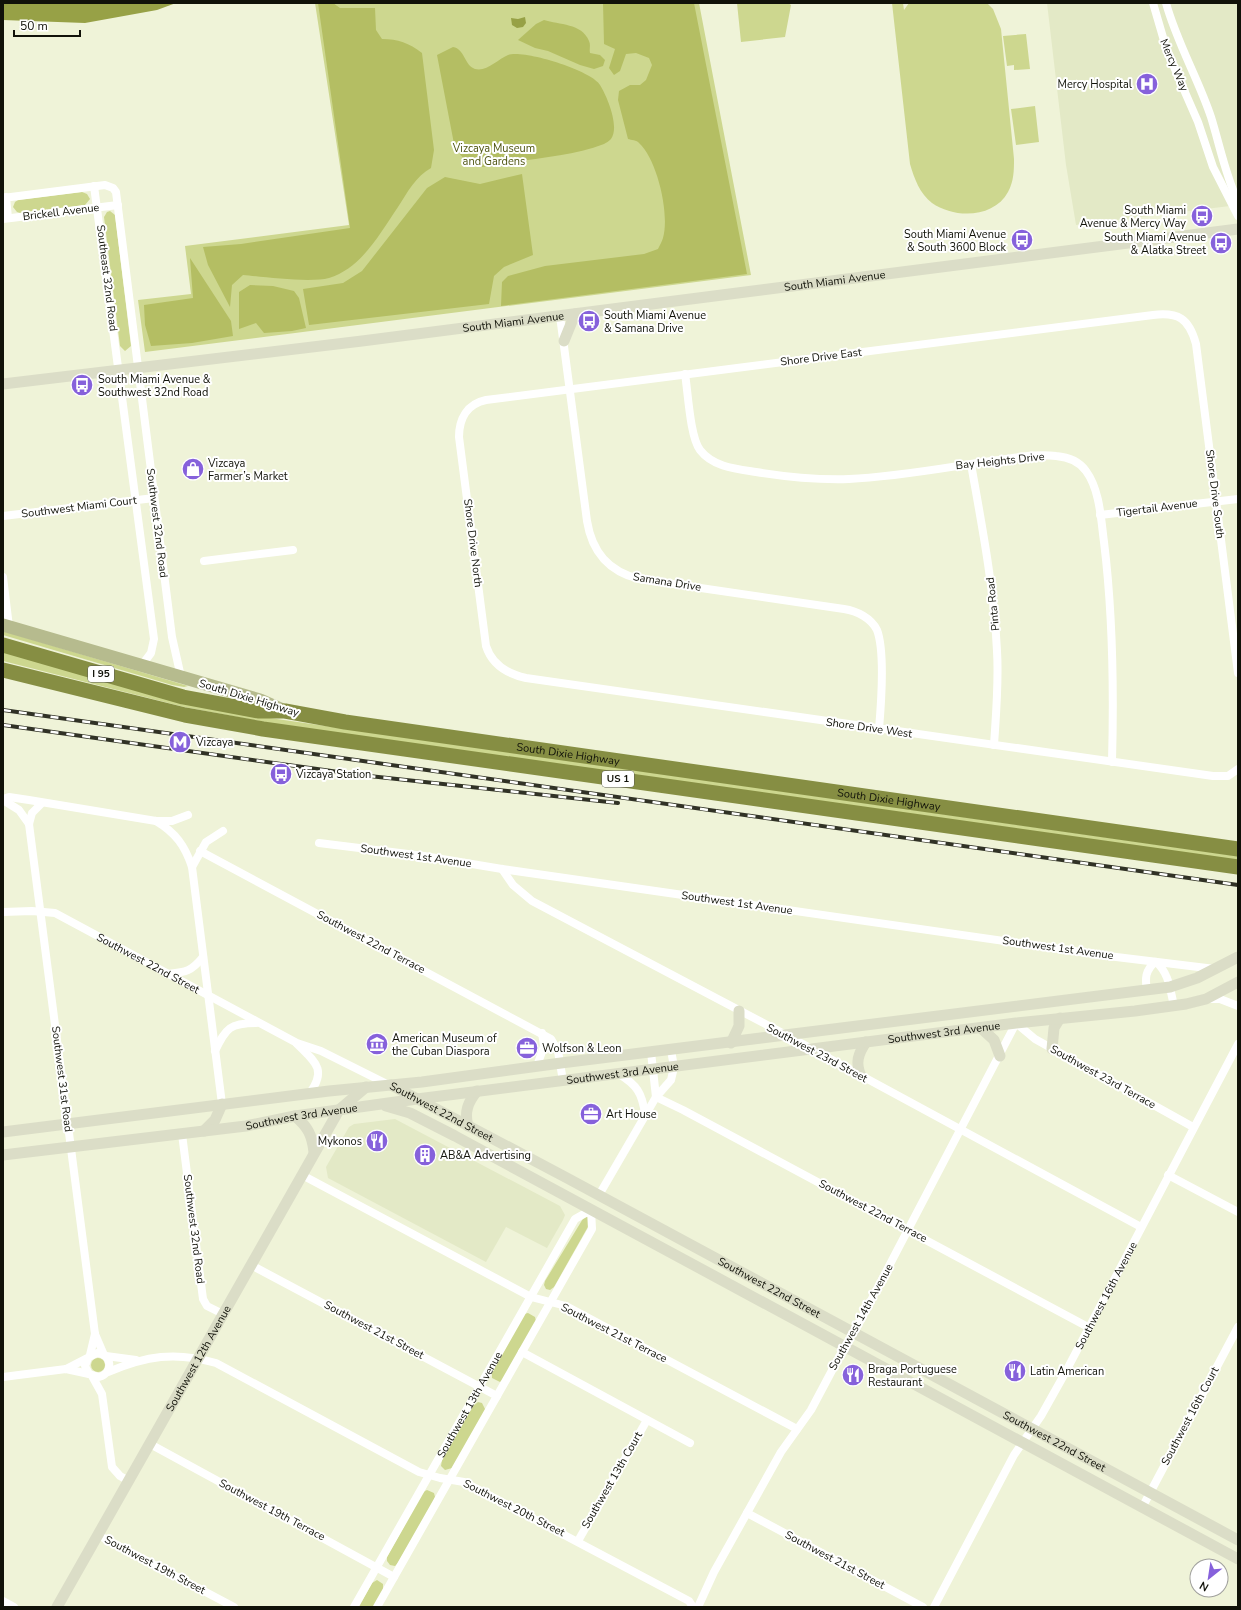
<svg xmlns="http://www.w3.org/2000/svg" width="1241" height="1610" font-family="'Nunito Sans',sans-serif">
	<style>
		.built { fill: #e3e9c6 }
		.green { fill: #cdd78f }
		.forest { fill: #b4be63 }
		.water { fill: #97a146 }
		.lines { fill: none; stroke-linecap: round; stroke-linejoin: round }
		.street { stroke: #fff; stroke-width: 8 }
		.secondary { stroke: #dbddc7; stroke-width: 11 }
		.primary { stroke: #b6bb8e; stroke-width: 13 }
		.highway { stroke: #868e43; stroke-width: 15 }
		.rail-casing { stroke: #313226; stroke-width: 4 }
		.rail { stroke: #fff; stroke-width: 2.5; stroke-dasharray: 8; stroke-linecap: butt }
		.labels { text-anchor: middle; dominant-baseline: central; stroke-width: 4; stroke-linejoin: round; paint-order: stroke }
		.shield { fill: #fff; stroke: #585953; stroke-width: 1 }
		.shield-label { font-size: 10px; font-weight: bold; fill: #111209 }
		.street-label { font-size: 11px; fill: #111209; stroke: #fff }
		.poi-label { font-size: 11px; fill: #111209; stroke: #fff; text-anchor: start }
		.park-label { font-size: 11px; fill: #505613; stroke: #fff }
	</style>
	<rect width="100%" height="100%" fill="#eff3d8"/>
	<!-- built -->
	<path class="built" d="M1047,3H1238V205L1076,225L1066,165Z
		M395,1119L560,1206L565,1215L563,1220L547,1248L506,1227L486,1262L328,1178L326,1167L349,1127L354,1124Z"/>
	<!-- green -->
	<path class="green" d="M315,3H699L751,275L145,352L138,300L191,294L185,246L349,225Z
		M737,3H788L791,5L785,37L741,42Z
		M892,3H903L904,10L909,3H987L993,9L1001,29L1014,159C1014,170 1014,181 1008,192C994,218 955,219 932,203C920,194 914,178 910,164Z
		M1026,34L1030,69L1014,70V65L1007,66L1003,36Z
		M1035,106L1039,142L1016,145L1011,109Z
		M82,192L87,194L90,199L85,205L20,213L17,212L13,207L15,202L18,200Z
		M110,211L115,215L131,346L125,351L120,346L104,217L107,212Z
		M3,631L188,686L184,687L172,685L3,635Z
		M3,652L241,714L1238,856V861L275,724L184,707L3,661Z
		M584,1217H588L589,1225L554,1287L550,1290L546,1289L544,1285L545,1281Z
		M528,1313L535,1317L536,1321L503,1380L500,1382L492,1378V1373L524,1314Z
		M91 1365a7 7 0 1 1 14 0a7 7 0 1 1-14 0Z
		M478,1402L482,1403L486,1411L452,1468L445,1470L441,1466L442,1460L473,1406Z
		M427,1490L434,1493L435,1497L433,1502L398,1563L395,1566L390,1565L387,1561V1557L423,1492Z
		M377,1580L383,1584V1590L374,1607H359L372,1583Z"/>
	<!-- forest -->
	<path class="forest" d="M318,3H333L340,8H375L376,30L382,39C398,39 409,43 422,53L434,150L431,168C416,176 407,193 398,207C380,233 362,268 329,278C310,283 264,277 243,275L232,285L230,307L208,265L203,247L241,244L350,228Z
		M603,3H694L747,274L501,306L502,282L508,276L545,266L644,254L658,249C660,245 662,241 663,238C670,214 657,159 639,143C637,140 631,140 628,139L618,100L619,91L630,85H640L646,80L652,65L649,58L636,53L626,54L620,71L614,75L609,68L615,49L604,44Z
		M544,20C559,25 582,23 589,41C591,45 589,49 590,53L600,55L605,60L603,66L594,69L580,65L548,51L535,48L518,40L536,24Z
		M453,47C465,49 464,65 475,69C487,72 498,59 508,55C523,49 593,71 600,85C607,96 620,127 611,139C609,141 606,143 604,144C576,155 544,157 515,162C504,163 493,167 482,167C470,166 462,157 455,149L437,55Z
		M522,174L533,255L504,267L494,276L489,304L309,325L303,289L343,283L362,271L427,188L445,177L480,184Z
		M190,258L231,321L233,336L192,343L151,346L145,325L144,305L193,298Z
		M250,285L273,286L294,291L299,298L306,328L292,331L264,333L256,323L239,329V292Z"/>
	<!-- water -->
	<path class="water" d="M3,3H176L157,10L85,23L3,20Z
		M525,17L526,23L523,27L517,28L512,25L511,18L518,19Z"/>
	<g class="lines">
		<!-- street -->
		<g class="street">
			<path d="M1153,3L1167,51L1198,122L1213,167L1238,216"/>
			<path d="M1166,3C1177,43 1198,78 1211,117C1220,146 1225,174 1238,202"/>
			<path d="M94,186L154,639L151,653L142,665"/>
			<path d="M6,197L8,218"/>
			<path d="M3,198L105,185L113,188L116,192L172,637L181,677"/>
			<path d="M3,219L118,205"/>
			<path d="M560,316L587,521C592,552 608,571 639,579L844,609C857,611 871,618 877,630C885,651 881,706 879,729"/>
			<path d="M685,374C688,392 690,437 700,450C713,467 736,469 756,472C787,477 818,480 849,479C896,477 943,468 991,461C1012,459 1034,453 1056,456C1068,457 1079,461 1086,471C1100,490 1101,520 1104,542C1113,615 1114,688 1112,762"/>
			<path d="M971,464C982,526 994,588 997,651C999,682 996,714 994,745"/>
			<path d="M1100,515L1238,499"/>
			<path d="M3,516L154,498"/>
			<path d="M204,561L293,550"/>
			<path d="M3,577L9,627"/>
			<path d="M1238,673L1196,344C1189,318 1178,312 1153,315L486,400C467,404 459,419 459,437L486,646C492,665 508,674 526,678L1213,776H1228L1238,769"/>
			<path d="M3,799L9,797L29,800L156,821H172L188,815"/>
			<path d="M3,800L19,810L29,824"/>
			<path d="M42,803L32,813L29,824L95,1334L104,1355"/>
			<path d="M156,821C176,833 185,846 192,867L222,1104"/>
			<path d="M319,843L424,856L502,869L1108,956L1215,969"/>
			<path d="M200,851L551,1039L558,1051L563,1081"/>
			<path d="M192,867L206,842L223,831"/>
			<path d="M502,869L513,885L532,901L788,1036L1141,1227"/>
			<path id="s1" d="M3,912L32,911L55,913L297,1043L321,1051L389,1085"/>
			<path d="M1156,962C1169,973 1170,989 1174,1006"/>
			<path d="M167,974C185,972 191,972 203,957"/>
			<path d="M1147,991C1145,978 1145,971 1155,962"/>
			<path d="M1209,999H1220L1238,1006"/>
			<path d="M297,1044C315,1062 327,1069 310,1093"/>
			<path d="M215,1051C226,1028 230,1023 256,1023"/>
			<path d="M651,1052L656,1097"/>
			<path d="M537,1066L544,1046L542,1033"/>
			<path d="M619,1074C637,1085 642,1093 645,1114"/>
			<path d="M656,1097L683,1110L1088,1327"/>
			<path d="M182,1134L203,1299L207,1306L223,1314"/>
			<path d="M302,1175L531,1297L566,1306L797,1429"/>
			<path d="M1168,1175L1238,1212"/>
			<path d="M599,1195L656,1097L671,1080L674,1067L671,1050"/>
			<path d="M251,1265L497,1396"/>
			<path d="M522,1352L690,1443"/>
			<path d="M90,1355L95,1334"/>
			<path d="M106,1356L136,1360"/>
			<path d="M66,1369L97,1353C112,1354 114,1373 99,1377L89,1374L85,1366L88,1358"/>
			<path d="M108,1372C146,1356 175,1351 216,1363L419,1472L440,1478L464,1482L689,1601L693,1607"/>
			<path d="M92,1376L102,1394L112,1467L120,1476L129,1481"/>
			<path d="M3,1377L66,1369L89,1374"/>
			<path d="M150,1444L394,1577"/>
			<path d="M1143,1506L1238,1327"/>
			<path d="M747,1513L923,1607"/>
			<path d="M98,1535L234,1607"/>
			<path d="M578,1541L647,1420"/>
			<path d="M3,1601L14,1607"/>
			<path id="s2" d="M354,1607L575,1219L591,1210L592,1229L377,1607"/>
			<path d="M698,1607L714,1572L781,1452L811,1410L845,1346L854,1333L1016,1023L1035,1039L1193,1127"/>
			<path id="s3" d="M934,1607L1014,1455L1041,1416L1064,1375L1238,1044"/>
		</g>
		<!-- secondary -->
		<g class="secondary">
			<path d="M564,341L575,314"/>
			<path id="s4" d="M3,384L362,341L1238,229"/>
			<path d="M981,1028L994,1040L1000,1056"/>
			<path d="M731,1043L739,1026V1011"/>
			<path d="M1052,1049L1054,1028L1060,1018"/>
			<path d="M861,1076C855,1063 858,1054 866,1042"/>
			<path id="s5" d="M391,1085L567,1178L1238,1540"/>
			<path d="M386,1106L410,1113L455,1136L1238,1559"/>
			<path d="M295,1116C308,1127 312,1135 314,1152"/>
			<path d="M468,1126C464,1112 468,1102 477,1091"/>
			<path d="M204,1131L215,1120L222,1104"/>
			<path d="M3,1132L329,1091L422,1082L561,1063L1170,987L1197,978L1238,957"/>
			<path id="s6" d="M3,1155L246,1126L295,1116L417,1099L1016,1023L1135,1011L1186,1004L1206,999L1238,982"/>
			<path id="s7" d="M57,1607L339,1110L366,1087"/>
		</g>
		<!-- primary -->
		<path class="primary" d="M3,625L260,700L285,711"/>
		<!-- highway -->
		<g class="highway">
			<path id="s8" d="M3,645L183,697L258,711H285L345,722L1238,849"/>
			<path d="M3,670L185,715L263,729L1238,867"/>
		</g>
		<!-- rail casing -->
		<g class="rail-casing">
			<path id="rail" d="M3,710L1238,885
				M3,725L360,775L618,803"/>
		</g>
		<!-- rail -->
		<use href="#rail" class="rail"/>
	</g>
	<!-- icons -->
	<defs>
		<g id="hospital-disc" transform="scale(1.15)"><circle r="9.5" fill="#8661db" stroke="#fff"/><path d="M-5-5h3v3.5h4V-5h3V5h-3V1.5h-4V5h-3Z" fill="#fff"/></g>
		<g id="bus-disc" transform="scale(1.15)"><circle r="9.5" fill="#8661db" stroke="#fff"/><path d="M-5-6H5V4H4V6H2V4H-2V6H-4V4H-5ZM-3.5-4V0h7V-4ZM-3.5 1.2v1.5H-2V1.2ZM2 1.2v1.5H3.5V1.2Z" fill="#fff"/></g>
		<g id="shop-disc" transform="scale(1.15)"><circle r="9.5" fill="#8661db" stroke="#fff"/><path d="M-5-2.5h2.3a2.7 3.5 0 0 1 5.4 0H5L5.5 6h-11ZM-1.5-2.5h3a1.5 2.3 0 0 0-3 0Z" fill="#fff"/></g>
		<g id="metro-disc" transform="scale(1.15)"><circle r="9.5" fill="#8661db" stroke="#fff"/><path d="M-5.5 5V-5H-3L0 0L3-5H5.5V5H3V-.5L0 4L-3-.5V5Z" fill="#fff"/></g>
		<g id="museum-disc" transform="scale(1.15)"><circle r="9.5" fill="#8661db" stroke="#fff"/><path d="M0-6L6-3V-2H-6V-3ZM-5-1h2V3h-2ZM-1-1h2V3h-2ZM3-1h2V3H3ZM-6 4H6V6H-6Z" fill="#fff"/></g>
		<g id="office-disc" transform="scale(1.15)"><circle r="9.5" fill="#8661db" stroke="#fff"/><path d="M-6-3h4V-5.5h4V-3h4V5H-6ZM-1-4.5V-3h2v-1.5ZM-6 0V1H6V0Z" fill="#fff"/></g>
		<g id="restaurant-disc" transform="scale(1.15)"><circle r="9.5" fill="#8661db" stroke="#fff"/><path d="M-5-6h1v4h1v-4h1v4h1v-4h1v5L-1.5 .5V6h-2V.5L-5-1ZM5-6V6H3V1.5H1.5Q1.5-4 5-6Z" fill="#fff"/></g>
		<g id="building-disc" transform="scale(1.15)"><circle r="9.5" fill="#8661db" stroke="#fff"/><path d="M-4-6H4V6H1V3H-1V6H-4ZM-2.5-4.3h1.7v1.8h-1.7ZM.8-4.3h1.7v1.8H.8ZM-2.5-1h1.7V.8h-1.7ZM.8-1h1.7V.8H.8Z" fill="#fff"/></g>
	</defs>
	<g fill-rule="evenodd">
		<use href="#hospital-disc" x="1147" y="84"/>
		<use href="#bus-disc" x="1202" y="216"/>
		<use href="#bus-disc" x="1022" y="240"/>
		<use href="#bus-disc" x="1221" y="243"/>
		<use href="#bus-disc" x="589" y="321"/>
		<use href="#bus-disc" x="82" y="385"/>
		<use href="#shop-disc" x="193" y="469"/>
		<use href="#metro-disc" x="180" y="742"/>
		<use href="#bus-disc" x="281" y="774"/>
		<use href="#museum-disc" x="377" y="1044"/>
		<use href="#office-disc" x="527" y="1048"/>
		<use href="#office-disc" x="591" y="1114"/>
		<use href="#restaurant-disc" x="377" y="1141"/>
		<use href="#building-disc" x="425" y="1155"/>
		<use href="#restaurant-disc" x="1015" y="1371"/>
		<use href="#restaurant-disc" x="853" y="1375"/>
	</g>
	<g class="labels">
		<!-- shield labels -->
		<g class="shield">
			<rect x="88" y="666" width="26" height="16" rx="3"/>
			<rect x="602" y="771" width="32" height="16" rx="3"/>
		</g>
		<g class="shield-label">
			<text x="101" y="674">I 95</text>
			<text x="618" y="779">US 1</text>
		</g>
		<!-- street labels -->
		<g class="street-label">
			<text transform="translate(1174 65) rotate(67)">Mercy Way</text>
			<text transform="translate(61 212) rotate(-7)">Brickell Avenue</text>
			<text transform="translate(107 278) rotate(83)">Southeast 32nd Road</text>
			<text stroke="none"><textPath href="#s4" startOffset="838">South Miami Avenue</textPath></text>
			<text stroke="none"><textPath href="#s4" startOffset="514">South Miami Avenue</textPath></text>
			<text transform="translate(821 357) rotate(-7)">Shore Drive East</text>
			<text transform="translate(1000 461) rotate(-6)">Bay Heights Drive</text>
			<text transform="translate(1215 494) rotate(83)">Shore Drive South</text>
			<text transform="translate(79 507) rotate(-7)">Southwest Miami Court</text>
			<text transform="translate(1157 508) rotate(-7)">Tigertail Avenue</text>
			<text transform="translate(157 523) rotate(83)">Southwest 32nd Road</text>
			<text transform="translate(473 543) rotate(83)">Shore Drive North</text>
			<text transform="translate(667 582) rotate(9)">Samana Drive</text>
			<text transform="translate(993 604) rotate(-96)">Pinta Road</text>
			<text transform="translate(249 698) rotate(17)">South Dixie Highway</text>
			<text transform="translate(869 728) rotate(8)">Shore Drive West</text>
			<text stroke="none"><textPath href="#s8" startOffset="577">South Dixie Highway</textPath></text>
			<text stroke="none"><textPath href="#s8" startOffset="901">South Dixie Highway</textPath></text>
			<text transform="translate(416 856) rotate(8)">Southwest 1st Avenue</text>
			<text transform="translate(737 903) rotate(8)">Southwest 1st Avenue</text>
			<text transform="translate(371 942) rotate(28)">Southwest 22nd Terrace</text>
			<text transform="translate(1058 948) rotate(8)">Southwest 1st Avenue</text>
			<text stroke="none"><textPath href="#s1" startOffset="158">Southwest 22nd Street</textPath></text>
			<text stroke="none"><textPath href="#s6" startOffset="949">Southwest 3rd Avenue</textPath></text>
			<text transform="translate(817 1053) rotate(28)">Southwest 23rd Street</text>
			<text stroke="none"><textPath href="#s6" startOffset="625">Southwest 3rd Avenue</textPath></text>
			<text transform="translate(1103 1077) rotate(29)">Southwest 23rd Terrace</text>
			<text transform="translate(62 1079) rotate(83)">Southwest 31st Road</text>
			<text stroke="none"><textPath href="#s5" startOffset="57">Southwest 22nd Street</textPath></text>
			<text stroke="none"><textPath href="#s6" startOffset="301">Southwest 3rd Avenue</textPath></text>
			<text transform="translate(873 1211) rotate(28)">Southwest 22nd Terrace</text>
			<text transform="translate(194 1229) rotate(83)">Southwest 32nd Road</text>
			<text stroke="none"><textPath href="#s5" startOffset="429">Southwest 22nd Street</textPath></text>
			<text stroke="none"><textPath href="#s3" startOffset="356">Southwest 16th Avenue</textPath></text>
			<text transform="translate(861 1317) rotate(-61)">Southwest 14th Avenue</text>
			<text transform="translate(374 1330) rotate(28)">Southwest 21st Street</text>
			<text transform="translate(614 1333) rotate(27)">Southwest 21st Terrace</text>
			<text stroke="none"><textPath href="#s7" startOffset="286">Southwest 12th Avenue</textPath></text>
			<text stroke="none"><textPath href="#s2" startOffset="233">Southwest 13th Avenue</textPath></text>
			<text transform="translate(1190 1416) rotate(-62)">Southwest 16th Court</text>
			<text stroke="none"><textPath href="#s5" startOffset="753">Southwest 22nd Street</textPath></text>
			<text transform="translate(612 1480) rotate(-60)">Southwest 13th Court</text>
			<text transform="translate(514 1508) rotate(27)">Southwest 20th Street</text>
			<text transform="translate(272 1510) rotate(28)">Southwest 19th Terrace</text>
			<text transform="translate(835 1560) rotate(28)">Southwest 21st Street</text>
			<text transform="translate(155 1565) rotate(28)">Southwest 19th Street</text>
		</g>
		<!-- poi labels -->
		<g class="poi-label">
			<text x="1132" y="84" text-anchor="end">Mercy Hospital</text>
			<text x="1186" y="210" text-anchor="end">South Miami<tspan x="1186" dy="13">Avenue &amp; Mercy Way</tspan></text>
			<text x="1006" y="234" text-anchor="end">South Miami Avenue<tspan x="1006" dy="13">&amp; South 3600 Block</tspan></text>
			<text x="1206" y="237" text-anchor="end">South Miami Avenue<tspan x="1206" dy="13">&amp; Alatka Street</tspan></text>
			<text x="604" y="315">South Miami Avenue<tspan x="604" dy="13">&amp; Samana Drive</tspan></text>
			<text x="98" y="379">South Miami Avenue &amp;<tspan x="98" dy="13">Southwest 32nd Road</tspan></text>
			<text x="208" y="463">Vizcaya<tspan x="208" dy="13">Farmer’s Market</tspan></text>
			<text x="196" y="742">Vizcaya</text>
			<text x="296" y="774">Vizcaya Station</text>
			<text x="392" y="1038">American Museum of<tspan x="392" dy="13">the Cuban Diaspora</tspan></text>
			<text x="542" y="1048">Wolfson &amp; Leon</text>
			<text x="606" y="1114">Art House</text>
			<text x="362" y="1141" text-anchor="end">Mykonos</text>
			<text x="440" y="1155">AB&amp;A Advertising</text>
			<text x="868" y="1369">Braga Portuguese<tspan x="868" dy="13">Restaurant</tspan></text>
			<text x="1030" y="1371">Latin American</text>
		</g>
		<!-- park labels -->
		<g class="park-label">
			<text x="494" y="148">Vizcaya Museum<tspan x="494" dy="13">and Gardens</tspan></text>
		</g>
	</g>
	<!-- border -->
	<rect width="1241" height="1610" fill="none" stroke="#111209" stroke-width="8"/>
	<!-- north arrow -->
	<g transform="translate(1209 1578) rotate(210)"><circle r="19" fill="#ffffff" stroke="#a0a09d"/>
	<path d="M0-3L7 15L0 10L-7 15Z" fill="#8661db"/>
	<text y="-6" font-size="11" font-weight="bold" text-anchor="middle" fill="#111209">N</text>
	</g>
	<!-- scale -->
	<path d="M14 30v6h66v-6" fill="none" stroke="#111209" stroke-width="2"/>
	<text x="20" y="30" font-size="12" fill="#111209" stroke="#ffffff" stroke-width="3" paint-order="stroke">50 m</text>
</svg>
